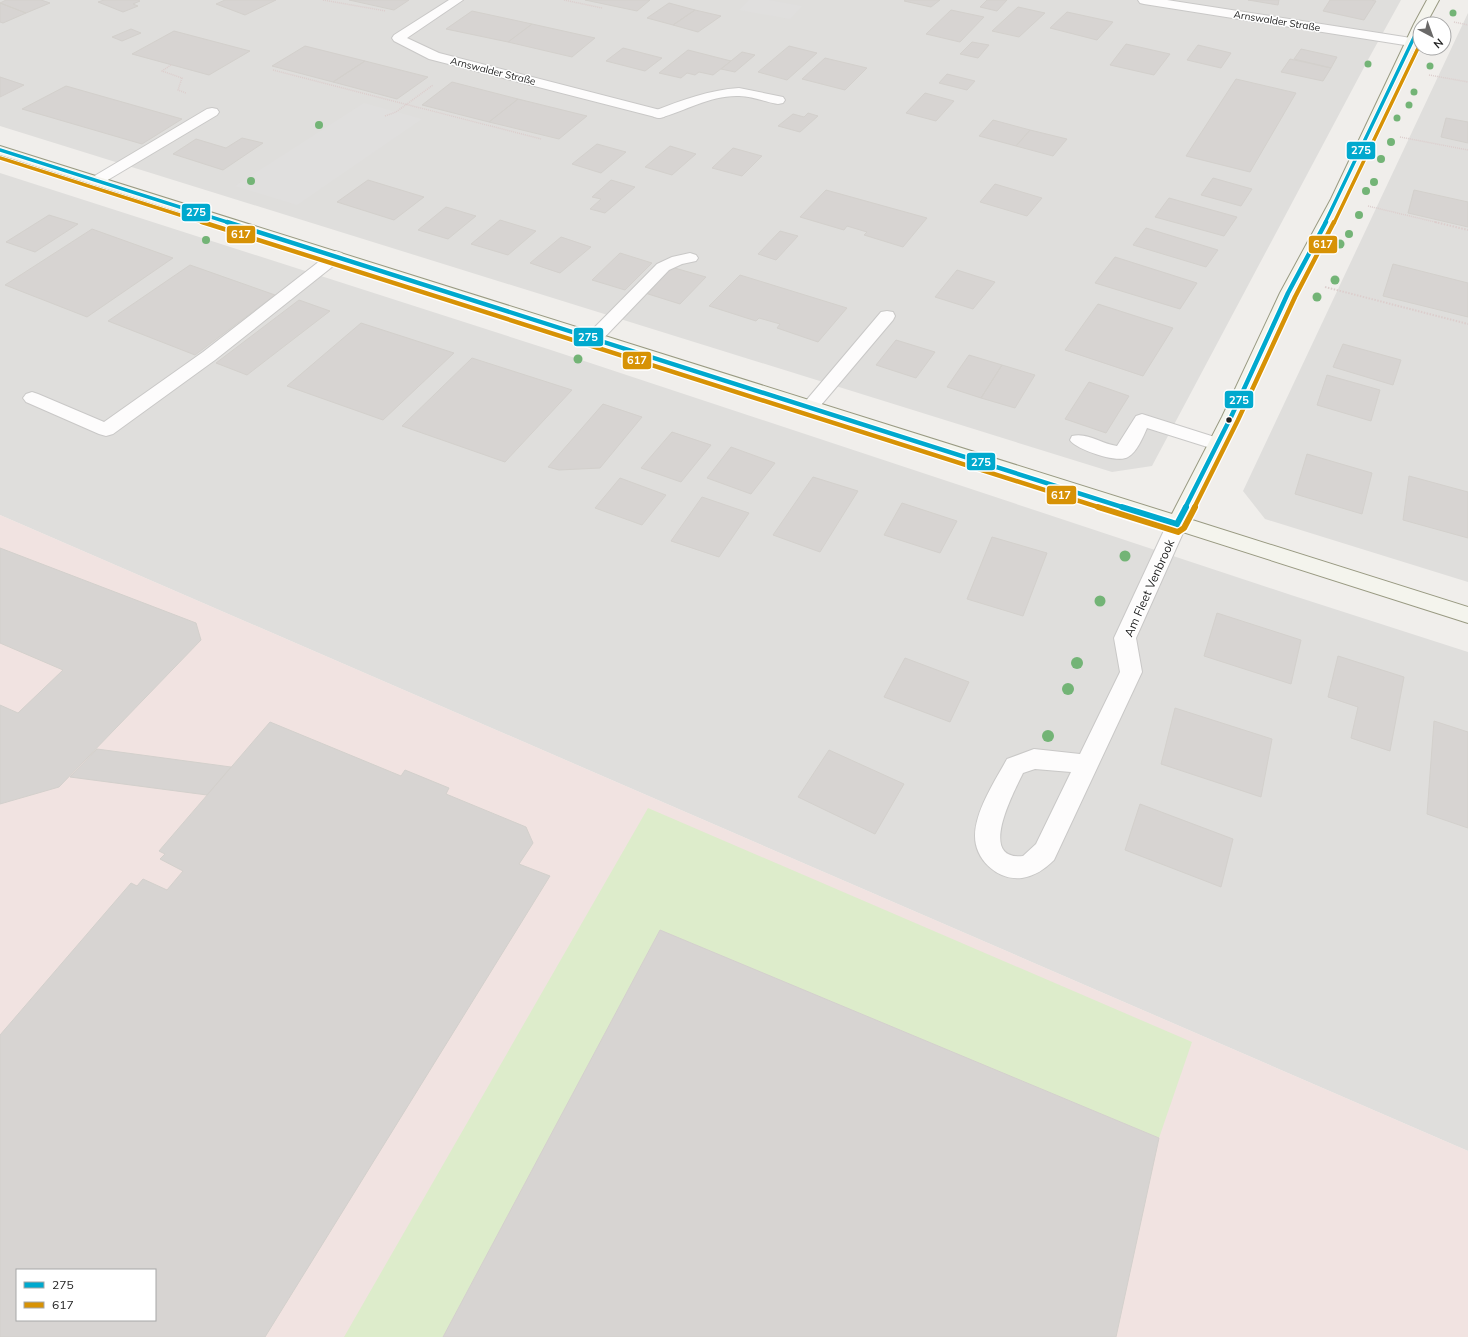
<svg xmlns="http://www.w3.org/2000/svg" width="1468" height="1337" font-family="Mulish,sans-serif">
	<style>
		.residential { fill: #dfdedc }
		.commercial { fill: #f1e3e1; fill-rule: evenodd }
		.grass { fill: #ddeccb }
		.parking { fill: #e0dfde }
		.building { fill: #d7d4d2; stroke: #d3d0cc; fill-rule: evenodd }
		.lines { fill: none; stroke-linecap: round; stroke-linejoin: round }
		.lane-casing { stroke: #c9c8c7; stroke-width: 2 }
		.street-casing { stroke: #c9c8c7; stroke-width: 2 }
		.secondary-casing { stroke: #999a82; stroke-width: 2 }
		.path-far1 { stroke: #dccecd; stroke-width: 1.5; stroke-dasharray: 1 1; stroke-linecap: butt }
		.path { stroke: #dccecd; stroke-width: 2; stroke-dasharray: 1.5 1.5; stroke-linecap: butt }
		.lane { fill: #fdfcfc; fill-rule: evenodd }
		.street { fill: #fdfcfc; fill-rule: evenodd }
		.secondary { fill: #f4f4ed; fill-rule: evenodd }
		.bus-1-far2-casing { stroke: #fff; stroke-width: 5.5 }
		.bus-1-far1-casing { stroke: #fff; stroke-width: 7 }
		.bus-1-casing { stroke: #fff; stroke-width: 9 }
		.bus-2-far2-casing { stroke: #fff; stroke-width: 5.5 }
		.bus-2-far1-casing { stroke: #fff; stroke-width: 7 }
		.bus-2-casing { stroke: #fff; stroke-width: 9 }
		.bus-1-far2 { stroke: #00a9ce; stroke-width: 3.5 }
		.bus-1-far1 { stroke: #00a9ce; stroke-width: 4.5 }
		.bus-1 { stroke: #00a9ce; stroke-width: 6 }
		.bus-2-far2 { stroke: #d79205; stroke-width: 3.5 }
		.bus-2-far1 { stroke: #d79205; stroke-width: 4.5 }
		.bus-2 { stroke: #d79205; stroke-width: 6 }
		.tree { fill: #73b476 }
		.bus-dot { fill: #222; stroke: #fff; stroke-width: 1.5 }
		.labels { text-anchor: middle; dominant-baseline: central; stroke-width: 3; stroke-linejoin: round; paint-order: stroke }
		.far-street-label { font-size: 10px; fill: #222; stroke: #fff }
		.street-label { font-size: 12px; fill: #222; stroke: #fff }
		.line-badge { stroke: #fff; stroke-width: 1.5 }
		.badge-label { font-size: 11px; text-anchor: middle; font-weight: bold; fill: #fff }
	</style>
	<rect width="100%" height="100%" fill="#f0eeeb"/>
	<!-- residential -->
	<path class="residential" d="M0,0H1401L1369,58L1152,466L1112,472L0,126Z
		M1468,13V582L1265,519L1243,491Z
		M0,173L554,351L1291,595L1468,652V1151L0,515Z"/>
	<!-- commercial -->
	<path class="commercial" d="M0,515L1468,1151V1337H0ZM17,1270H155V1320H17Z"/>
	<!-- grass -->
	<path class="grass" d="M648,808L1192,1042L1159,1138L660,930L443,1337H344Z"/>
	<!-- parking -->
	<path class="parking" d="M749,0H769L802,6L790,19L739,10Z
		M364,103L422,119L297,205L235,186Z"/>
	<!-- building -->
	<path class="building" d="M6,0H41L50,3L26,13L0,3Z
		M104,0H138L140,1L133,4L138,6L123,12L98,2Z
		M225,0H276L245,15L216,4Z
		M349,0H409L394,10Z
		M585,0H650L637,11Z
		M905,0H940L931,7L904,1Z
		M987,0H1007L997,11L980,7Z
		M1248,0H1279L1278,5Z
		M1330,0H1370L1376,1L1364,20L1323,11Z
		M0,3L26,13L3,23L0,22Z
		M669,3L695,10L673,25L647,18Z
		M1018,7L1045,13L1019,37L992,31Z
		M695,10L721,16L698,32L673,25Z
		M951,10L984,17L960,42L926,34Z
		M472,11L532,24L508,42L446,29Z
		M1067,12L1113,22L1097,40L1050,28Z
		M532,24L595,38L572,57L508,42Z
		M131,29L141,33L122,41L112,37Z
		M174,31L250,51L209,75L132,54Z
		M972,42L989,45L978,58L960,54Z
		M1126,44L1170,54L1154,75L1110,65Z
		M1198,45L1231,53L1221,68L1187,60Z
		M305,46L365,61L333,82L272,66Z
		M789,46L817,53L787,80L758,72Z
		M623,48L662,58L645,71L606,61Z
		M1301,49L1337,57L1331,68L1294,59Z
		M688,50L731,61L713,75L699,72L695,75L687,73L681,78L659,73Z
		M742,52L755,55L735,72L721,69Z
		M825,58L867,68L845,90L802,79Z
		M1290,59L1331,68L1323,81L1281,72Z
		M365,61L428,77L397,99L333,82Z
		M947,74L975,81L967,90L939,83Z
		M0,77L24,85L0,97Z
		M1236,79L1296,93L1250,172L1186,156Z
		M452,82L518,99L489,122L422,105Z
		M66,86L182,119L142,144L22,109Z
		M925,93L954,101L936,121L906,113Z
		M518,99L587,116L559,139L489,122Z
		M808,113L818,116L800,132L778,126L793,114L804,117Z
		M1446,118L1468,122V143L1441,137Z
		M993,120L1030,130L1016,146L979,136Z
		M1030,130L1067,139L1053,156L1016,146Z
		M242,138L263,143L223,170L173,154L196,139L226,148Z
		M597,144L626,152L601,173L572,164Z
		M670,146L696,154L672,175L645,167Z
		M733,148L762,156L742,176L712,168Z
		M1213,178L1252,189L1241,206L1201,195Z
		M368,180L424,197L394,220L337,202Z
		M611,180L635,187L605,213L590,209L601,199L592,197Z
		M995,184L1042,198L1027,216L980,202Z
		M826,190L927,218L903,247L864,235L867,232L847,226L844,230L800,217Z
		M1414,190L1468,202V227L1408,213Z
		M1169,198L1237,217L1224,236L1155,217Z
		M446,207L476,216L448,239L418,230Z
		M49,215L78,224L35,252L6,242Z
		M500,220L536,231L508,255L471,244Z
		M1146,228L1218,250L1206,267L1133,245Z
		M92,229L173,258L87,317L5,285Z
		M780,231L798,236L776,260L758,254Z
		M561,237L591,247L560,273L530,263Z
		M620,253L652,263L625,290L592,280Z
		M1115,257L1197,283L1180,309L1095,283Z
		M1393,264L1468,283V317L1383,296Z
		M190,265L275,295L195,355L108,321Z
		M671,267L706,277L680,304L645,293Z
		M957,270L995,282L973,309L935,297Z
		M740,275L847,308L818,342L777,328L780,324L759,318L756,321L709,306Z
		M299,300L330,311L247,375L216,363Z
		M1098,304L1173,328L1143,376L1065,350Z
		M361,323L454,353L383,420L287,386Z
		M896,340L935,352L916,378L876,365Z
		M1343,344L1401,360L1393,385L1333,367Z
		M969,355L1002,365L981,398L947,387Z
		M472,358L572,390L505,462L402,426Z
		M1002,365L1035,375L1015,408L981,398Z
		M1327,375L1380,390L1371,421L1317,405Z
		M1089,382L1129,396L1106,433L1065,419Z
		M603,404L642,417L600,468L559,470L548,467Z
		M672,432L711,445L681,482L641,468Z
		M731,447L775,463L751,494L707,478Z
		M1307,454L1372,473L1362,514L1295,494Z
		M1409,476L1468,492V538L1403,520Z
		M813,477L858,491L820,552L773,535Z
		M620,478L666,495L642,525L595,508Z
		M702,497L749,513L719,557L671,541Z
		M902,503L957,521L940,553L884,535Z
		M992,537L1047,553L1023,616L967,599Z
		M0,548L196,623L201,640L59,787L0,804V705L18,713L63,670L0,643Z
		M1217,613L1301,640L1291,684L1204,656Z
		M1338,656L1404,677L1390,751L1351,738L1358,707L1328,697Z
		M905,658L969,682L950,722L884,697Z
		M1175,708L1272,739L1261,797L1161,764Z
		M1434,721L1468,732V828L1427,814Z
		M270,722L401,776L405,770L449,788L446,794L526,827L533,843L519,864L550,876L265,1337H0V1035L131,883L137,886L143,879L167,890L183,871L160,859L165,854L159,851ZM17,1270H155V1320H17Z
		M97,749L231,767L207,795L70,777Z
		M829,750L904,784L875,834L798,797Z
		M1140,804L1233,839L1221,887L1125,850Z
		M660,930L1159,1138L1116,1337H443Z"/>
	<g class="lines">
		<!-- lane casing -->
		<g class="lane-casing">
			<path id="lane" d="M739,88L783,97L785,100L783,103L778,104C765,102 752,96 739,96C710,95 686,111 659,118L654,117L652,114L654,111C682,100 709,90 739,88Z
				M212,108L217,109L219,112L217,115L101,184L96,185L91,184L89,181L91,178L207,109Z
				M336,251L342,253L344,256L342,259L215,360L113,434L106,436L99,434L26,402L23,398L26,394L32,392L38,394L104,422L203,352L330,253Z
				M690,253L696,255L698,258L696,261L682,264L669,270L599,343L593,344L587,343L584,339L587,335L657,264L672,257Z
				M887,311L893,312L895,316L893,320L816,411L810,413L804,411L801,407L804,403L881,312Z
				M1142,414L1224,440L1226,444L1224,448L1217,450L1147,428C1143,437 1137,452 1128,457C1118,464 1075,449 1070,440L1072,436C1087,432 1102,444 1117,446L1136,416Z"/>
		</g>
		<!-- street casing -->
		<g class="street-casing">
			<path id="street" d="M449,0H463L407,38L439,53L664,111L666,114L664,117L659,118L429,59L394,41L392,38L394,35Z
				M1138,0H1167L1411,38L1415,39L1417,42L1415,45L1411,46L1144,4L1140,3Z
				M1177,517L1184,519L1187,524L1136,638L1142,672L1054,860C1045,869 1035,876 1022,878C998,881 975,860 975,836C975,811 995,781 1007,759L1034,749L1080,754L1120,672L1114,638L1167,524L1170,519ZM1035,769L1071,772L1036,844L1023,856C976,861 1015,790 1023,773Z"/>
		</g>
		<!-- secondary casing -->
		<g class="secondary-casing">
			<path id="secondary" d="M1427,0H1439L1426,24H1420V38L1345,199L1296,293L1240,417L1189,519L1468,607V623L0,155V146L1172,514L1222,417L1280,293L1331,199L1414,24Z"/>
		</g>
		<!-- path-far1 -->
		<path class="path-far1" d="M323,0L386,11
			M564,0L602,8
			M1454,22L1468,25
			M171,65L162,71L182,78L178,90L186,93
			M273,70L541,139
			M1429,75L1468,82
			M385,116L396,112L433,85
			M1400,137L1468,150
			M1368,206L1439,223"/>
		<!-- path -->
		<path class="path" d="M1435,222L1468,230
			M1325,287L1468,324"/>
		<!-- lane -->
		<use href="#lane" class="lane"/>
		<!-- street -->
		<use href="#street" class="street"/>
		<!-- secondary -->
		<use href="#secondary" class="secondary"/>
		<!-- bus-1-far2 casing -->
		<g class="bus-1-far2-casing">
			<path id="bus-1-far2" d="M0,150L230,223
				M1325,223L1420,25"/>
		</g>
		<!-- bus-1-far1 casing -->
		<g class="bus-1-far1-casing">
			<path id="bus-1-far1" d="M227,222L1125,508
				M1185,508L1231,417L1288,293L1326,222"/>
		</g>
		<!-- bus-1 casing -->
		<g class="bus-1-casing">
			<path id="bus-1" d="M1122,507L1177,524
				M1177,524L1186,507"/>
		</g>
		<!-- bus-2-far2 casing -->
		<g class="bus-2-far2-casing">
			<path id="bus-2-far2" d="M0,158L205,223
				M1334,223L1420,44"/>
		</g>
		<!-- bus-2-far1 casing -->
		<g class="bus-2-far1-casing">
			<path id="bus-2-far1" d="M202,222L1101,508
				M1194,508L1238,420L1295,297L1334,222"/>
		</g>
		<!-- bus-2 casing -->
		<g class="bus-2-casing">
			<path id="bus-2" d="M1098,507L1178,532L1184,528L1195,507"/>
		</g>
		<!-- bus-1-far2 -->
		<use href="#bus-1-far2" class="bus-1-far2"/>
		<!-- bus-1-far1 -->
		<use href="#bus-1-far1" class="bus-1-far1"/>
		<!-- bus-1 -->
		<use href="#bus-1" class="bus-1"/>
		<!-- bus-2-far2 -->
		<use href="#bus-2-far2" class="bus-2-far2"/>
		<!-- bus-2-far1 -->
		<use href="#bus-2-far1" class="bus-2-far1"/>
		<!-- bus-2 -->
		<use href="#bus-2" class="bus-2"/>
	</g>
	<!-- trees -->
	<g class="tree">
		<circle cx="1453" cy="13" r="3.5"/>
		<circle cx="1368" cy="64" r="3.5"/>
		<circle cx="1430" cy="66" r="3.5"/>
		<circle cx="1414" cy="92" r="3.5"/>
		<circle cx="1409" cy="105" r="3.5"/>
		<circle cx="1397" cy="118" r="3.5"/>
		<circle cx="319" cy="125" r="4"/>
		<circle cx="1391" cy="142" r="4"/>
		<circle cx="1381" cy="159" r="4"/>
		<circle cx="251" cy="181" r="4"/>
		<circle cx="1374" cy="182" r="4"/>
		<circle cx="1366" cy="191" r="4"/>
		<circle cx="1359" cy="215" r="4"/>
		<circle cx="1349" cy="234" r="4"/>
		<circle cx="206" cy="240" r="4"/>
		<circle cx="1340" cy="244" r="4.5"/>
		<circle cx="1335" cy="280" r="4.5"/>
		<circle cx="1317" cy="297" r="4.5"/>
		<circle cx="578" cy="359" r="4.5"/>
		<circle cx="1125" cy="556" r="5.5"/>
		<circle cx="1100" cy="601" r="5.5"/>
		<circle cx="1077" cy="663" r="6"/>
		<circle cx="1068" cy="689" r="6"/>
		<circle cx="1048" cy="736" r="6"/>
	</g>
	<!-- markers -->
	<circle class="bus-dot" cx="1229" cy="420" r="3.5"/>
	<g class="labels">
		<!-- far-street labels -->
		<g class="far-street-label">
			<text transform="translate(1277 21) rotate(9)">Arnswalder Straße</text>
			<text transform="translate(493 71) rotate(14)">Arnswalder Straße</text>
		</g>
		<!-- street labels -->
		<g class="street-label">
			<text transform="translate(1149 588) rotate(-66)">Am Fleet Venbrook</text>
		</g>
	</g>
	<g class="line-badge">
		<rect x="1346" y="141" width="30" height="19" rx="4" fill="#00a9ce"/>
		<rect x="181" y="203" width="30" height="19" rx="4" fill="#00a9ce"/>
		<rect x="226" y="225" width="30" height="19" rx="4" fill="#d79205"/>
		<rect x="1308" y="235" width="30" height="19" rx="4" fill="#d79205"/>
		<rect x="573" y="327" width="31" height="20" rx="4" fill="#00a9ce"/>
		<rect x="622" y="351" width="30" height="19" rx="4" fill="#d79205"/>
		<rect x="1224" y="390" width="30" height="19" rx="4" fill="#00a9ce"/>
		<rect x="966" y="452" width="30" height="19" rx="4" fill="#00a9ce"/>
		<rect x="1046" y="485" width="31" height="20" rx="4" fill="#d79205"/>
	</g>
	<g class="badge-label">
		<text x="1361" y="154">275</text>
		<text x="196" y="216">275</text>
		<text x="241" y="238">617</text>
		<text x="1323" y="248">617</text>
		<text x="588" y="341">275</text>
		<text x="637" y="364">617</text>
		<text x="1239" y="404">275</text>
		<text x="981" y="466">275</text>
		<text x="1061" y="499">617</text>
	</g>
	<!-- legend -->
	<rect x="16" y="1269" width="140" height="52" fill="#ffffff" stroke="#a7a7a7"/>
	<rect x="24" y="1282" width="20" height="6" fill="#00a9ce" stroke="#a7a7a7"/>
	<text x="52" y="1289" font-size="12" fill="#222222">275</text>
	<rect x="24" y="1302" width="20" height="6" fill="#d79205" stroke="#a7a7a7"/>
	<text x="52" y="1309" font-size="12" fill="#222222">617</text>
	<!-- north arrow -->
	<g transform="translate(1432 36) rotate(139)"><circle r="19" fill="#ffffff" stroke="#a7a7a7"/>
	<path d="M0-3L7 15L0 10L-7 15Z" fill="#6a6968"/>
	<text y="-6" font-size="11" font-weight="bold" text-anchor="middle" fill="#222222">N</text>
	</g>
</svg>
